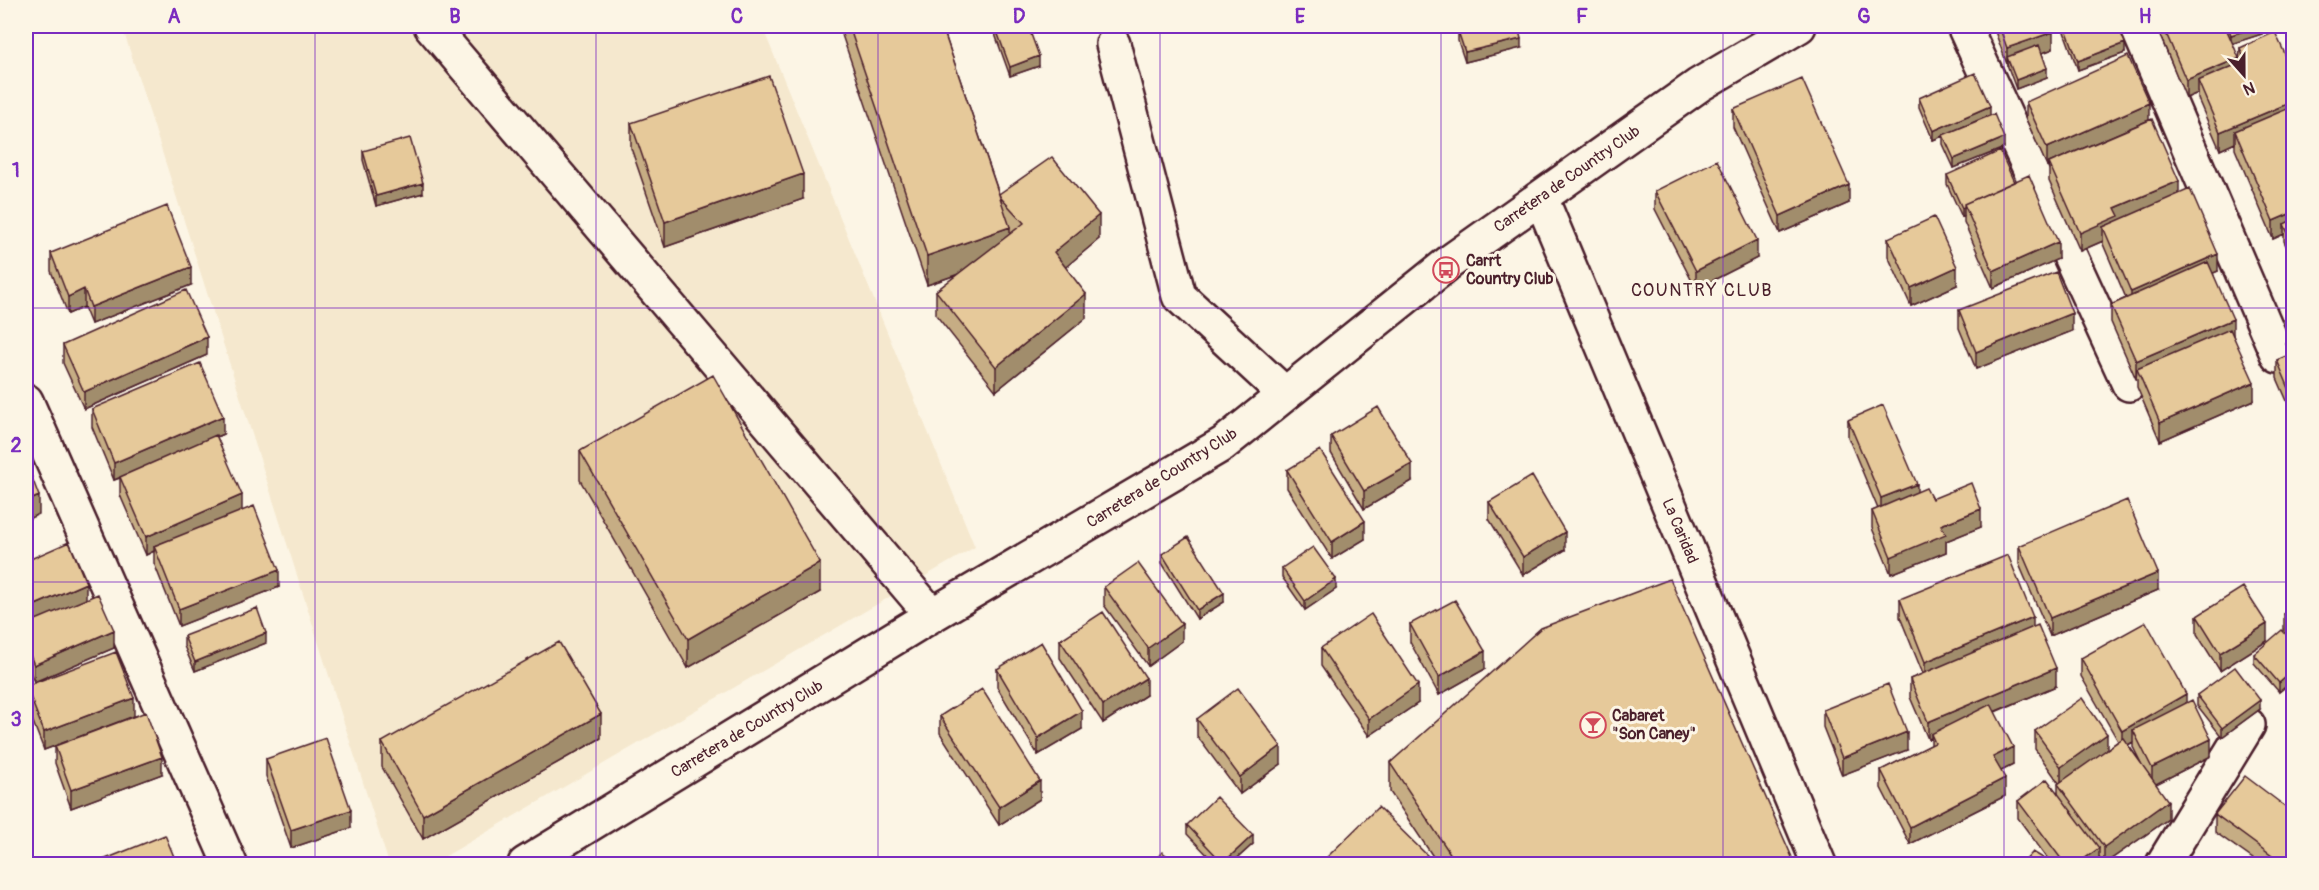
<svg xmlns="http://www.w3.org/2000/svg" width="2319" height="890" font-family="Pangolin,sans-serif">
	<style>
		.built { fill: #f5e8ce }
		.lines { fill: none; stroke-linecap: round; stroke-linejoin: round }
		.minor-casing { stroke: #4a1f2b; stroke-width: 38 }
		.minor { stroke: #fcf5e5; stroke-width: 33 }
		.wall { fill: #c6ad84; stroke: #4a1f2b; stroke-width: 1.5; fill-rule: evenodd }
		.shaded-wall { fill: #a18d6c; stroke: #4a1f2b; stroke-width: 1.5 }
		.building { fill: #e6c99a; stroke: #4a1f2b; stroke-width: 1.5 }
		.grid { fill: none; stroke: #7b2cbf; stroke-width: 1.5; stroke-opacity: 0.55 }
		.labels { text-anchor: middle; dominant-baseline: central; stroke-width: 6; stroke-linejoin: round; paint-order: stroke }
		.street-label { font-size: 16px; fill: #4a1f2b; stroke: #fcf5e5 }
		.poi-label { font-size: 16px; font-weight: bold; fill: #4a1f2b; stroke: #fcf5e5; text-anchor: start }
		.neighbourhood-label { font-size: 18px; letter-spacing: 1.5px; fill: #4a1f2b; stroke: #fcf5e5 }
		.neatline { fill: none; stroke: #7b2cbf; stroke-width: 2 }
		.grid-label { font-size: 20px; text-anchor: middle; font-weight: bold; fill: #7b2cbf }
	</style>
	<rect width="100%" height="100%" fill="#fcf5e5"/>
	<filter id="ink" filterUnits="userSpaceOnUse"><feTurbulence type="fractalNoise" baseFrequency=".0167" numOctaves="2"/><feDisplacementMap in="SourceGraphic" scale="12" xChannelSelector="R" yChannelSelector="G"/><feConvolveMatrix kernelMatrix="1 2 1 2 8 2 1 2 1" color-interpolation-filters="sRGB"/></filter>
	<g filter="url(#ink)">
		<!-- built -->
		<path class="built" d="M122,26H762L975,547L432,864H389Z"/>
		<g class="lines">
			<!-- minor casing -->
			<g class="minor-casing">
				<path id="minor" d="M431,26L932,615
					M1964,26L2129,384
					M2137,26L2278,356
					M1113,44L1179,296L1285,394
					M1541,198L1819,864
					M26,401L230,864
					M525,864L932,615L1223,444L1451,261L1699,85L1799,26
					M2163,864L2248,725"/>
			</g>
			<!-- minor -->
			<use href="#minor" class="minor"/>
		</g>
		<!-- wall -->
		<path class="wall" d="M839,26H942L999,194L1099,239L1065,267L1086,318L996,391L936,315V291L959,274L927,285Z
			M995,26L1039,66L1010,76L995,34Z
			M1993,26H2051L2053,49L2042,53L2047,77L2016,89Z
			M2063,26H2118L2125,53L2078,70L2063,29Z
			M2158,26H2262V34L2233,43L2239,64L2240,48L2294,74V264L2284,241V234L2273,239L2235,149V143L2220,150L2198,99V93L2186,98L2158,30Z
			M1458,31L1521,48L1465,62L1458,41Z
			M1919,98L1990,115L2004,148L1954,168L1943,144V136L1933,140L1919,107Z
			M2026,102L2149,120L2179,194L2218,271L2213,273L2254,400L2160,441L2137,387V379H2136L2111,322V305L2126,298L2103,244V241L2080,251L2049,181V165L2047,166L2026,119Z
			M1733,109L1849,203L1780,233L1733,127Z
			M631,123L803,199L665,247L631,148Z
			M363,151L423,193L376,206L363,160Z
			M1947,175L2014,182L2058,259L1993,288L1964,222V216L1962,217L1947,184Z
			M1655,191L1757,258L1696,289L1655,209Z
			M1888,238L1957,285L1911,306L1888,256Z
			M51,253L191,285L91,324L84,307L68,314L51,271Z
			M1959,310L2072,331L1976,369L1959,328Z
			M2294,323V417L2277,378V360L2291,354L2286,344V326Z
			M63,345L207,355L84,409L63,363Z
			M92,409L223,434L217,437L242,511L279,587L179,626L154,563V551L146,555L120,495V478L114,480L92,427Z
			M1848,420L1917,492L1981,527L1946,541V552L1891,574L1872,528V511L1878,509L1848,437Z
			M1331,436L1412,481L1364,509L1331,453Z
			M580,451L820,592L688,668L580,480Z
			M1287,470L1365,539L1332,559L1287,488Z
			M1489,502L1565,550L1523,575L1489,519Z
			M2019,546L2158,590L2050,636L2019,564Z
			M1162,554L1224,602L1197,619L1162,563Z
			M26,561L86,599L114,648L34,682L26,662Z
			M1282,568L1336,589L1305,610L1282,577Z
			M1104,587L1182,641L1148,666L1104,605Z
			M1900,599L2033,627L2056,686L1995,712L2013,765L2001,771L2005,796L1910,844L1881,788V770L1931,745V738L1928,739L1910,697V679L1923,674L1900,617Z
			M2294,607V680L2279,692L2254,663V654L2284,631V614Z
			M2197,616L2267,641L2220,671L2197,634Z
			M1410,624L1485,669L1439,695L1410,642Z
			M184,636L266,643L195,671L184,646Z
			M1060,640L1146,695L1103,723L1060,658Z
			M1321,648L1418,703L1369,736L1321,666Z
			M2081,658L2186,702L2211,756L2156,784L2168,819L2104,864L2099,857V864H2022L2051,863L2018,818V801L2058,794V784L2059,783L2035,749V731L2107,749L2118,741L2081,676ZM2133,742V747L2141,763L2128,745Z
			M997,669L1082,729L1038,755L997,687Z
			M26,686L134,716L81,736L162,774L71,808L55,763V746L44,750L26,704Z
			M2197,695L2260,709L2222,737L2197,705Z
			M1823,710L1907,750L1842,775L1823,727Z
			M940,716L1040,799L999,825L940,733Z
			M1197,719L1281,764L1240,794L1197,736Z
			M601,738L423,839L382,767V742Z
			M266,759L351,828L291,848L266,776Z
			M1390,763L1795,864H1438L1390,792Z
			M2215,814L2294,864H2260L2215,832Z
			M1187,825L1253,844L1231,864H1216L1187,834Z"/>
		<!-- shaded-wall -->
		<path class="shaded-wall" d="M2259,26H2262V34L2231,44V35Z
			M2053,32V49L2010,65L2007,57V66V48Z
			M1521,39V48L1465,62V52Z
			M2125,43V53L2078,70V61Z
			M1039,56V66L1010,76V67Z
			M2239,58V76L2198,81V93L2186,98V80Z
			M2047,68V77L2016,89V80Z
			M2294,101V118L2235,131V143L2220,150V132Z
			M2149,103V120L2049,163V165L2047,166V148Z
			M1990,106V115L1933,140V131Z
			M2004,138V148L1954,168V159Z
			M803,174V199L665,247V222Z
			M2179,181V198L2103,227V241L2080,251V233L2115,208Z
			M423,183V193L376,206V196Z
			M1849,185V203L1780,233V216Z
			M1964,207V216L1962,217V208Z
			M2294,212V230L2284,224V234L2273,239V221Z
			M1099,215V239L1054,277V252Z
			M1010,227V256L927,285V256Z
			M1757,240V258L1696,289V271Z
			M2058,242V259L1993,288V271Z
			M2218,254V271L2131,310V292Z
			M191,267V285L91,324V307Z
			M1957,267V285L1911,306V288Z
			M84,289V307L68,314V297Z
			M1086,294V318L996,391V367Z
			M2072,313V331L1976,369V352Z
			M2233,319V337L2137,369L2136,379V361Z
			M207,337V355L84,409V392Z
			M2254,382V400L2160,441V423Z
			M223,416V434L114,480V463Z
			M1412,464V481L1364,509V491Z
			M1917,484V501L1881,516V498Z
			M242,495V513L154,546V551L146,555V537Z
			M39,496V514L26,520V502Z
			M1981,509V527L1946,541V552L1891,574V557L1941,525Z
			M1365,521V539L1332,559V542Z
			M1565,532V550L1523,575V557Z
			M820,563V592L688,668V639Z
			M279,570V587L179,626V609Z
			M2158,573V590L2050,636V618Z
			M1336,579V589L1305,610V601Z
			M86,583V601L26,626V609Z
			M1224,593V602L1197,619V610Z
			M2033,617V635L1925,680V662Z
			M1182,624V641L1148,666V648Z
			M2267,624V641L2220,671V653Z
			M114,630V648L34,682V665Z
			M266,633V643L195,671V662Z
			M1485,651V669L1439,695V677Z
			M2056,668V686L1933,737L1931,734V738L1928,739V722Z
			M2294,670V680L2279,692V683Z
			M1146,678V695L1103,723V705Z
			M1418,685V703L1369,736V719Z
			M2186,694V712L2133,730V742L2122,748V731Z
			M134,698V716L44,750V732Z
			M2260,700V709L2222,737V728Z
			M1082,711V729L1038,755V738Z
			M601,714V738L423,839V815Z
			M1907,732V750L1842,775V758Z
			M2107,734V751L2061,785V767Z
			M2211,739V756L2152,786V768Z
			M1281,746V764L1240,794V777Z
			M2013,747V765L1993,775V757Z
			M162,757V774L71,808V790Z
			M2005,778V796L1910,844V827Z
			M1040,781V799L999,825V807Z
			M2168,801V819L2104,864V847Z
			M351,810V828L291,848V830Z
			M1253,835V844L1231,864H1223V863Z
			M2099,848V864H2077Z"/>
		<!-- building -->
		<path class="building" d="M849,26H942L1010,227L927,256Z
			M995,26H1028L1039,56L1010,67Z
			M1487,26H1518L1521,39L1465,52L1458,31Z
			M1999,26H2051L2053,32L2007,48Z
			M2065,26H2118L2125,43L2078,61Z
			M2163,26H2225L2239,58L2186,80Z
			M2228,26H2259L2231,35Z
			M2275,32L2294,74V101L2220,132L2198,81L2245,61L2240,48Z
			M2039,45L2047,68L2016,80L2007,57Z
			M2128,56L2149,103L2047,148L2026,102Z
			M1975,73L1990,106L1933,131L1919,98Z
			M769,76L803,174L665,222L631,123Z
			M1802,79L1849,185L1780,216L1733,109Z
			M2294,106V212L2273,221L2235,131Z
			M1994,114L2004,138L1954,159L1943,135Z
			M2152,119L2179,181L2115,208L2119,216L2080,233L2049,163Z
			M410,138L423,183L376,196L363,151Z
			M2000,151L2014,182L1964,204V207L1962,208L1947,175Z
			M1052,157L1099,215L1054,252L1086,294L996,367L936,291L1024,223L1001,198L999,194Z
			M1717,160L1757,240L1696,271L1655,191Z
			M2029,175L2058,242L1993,271L1964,204Z
			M2190,189L2218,254L2131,292L2103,227Z
			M167,206L191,267L91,307L84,289L68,297L51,253Z
			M1934,217L1957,267L1911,288L1888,238Z
			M2294,219V247L2284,224Z
			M2208,262L2233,319L2136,361L2111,305Z
			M2056,272L2072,313L1976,352L1959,310Z
			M186,290L207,337L84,392L63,345Z
			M2294,323V343L2286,326Z
			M2230,329L2254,382L2160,423L2137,369Z
			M2294,353V400L2277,360Z
			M200,363L223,416L114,463L92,409Z
			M713,375L820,563L688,639L580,451Z
			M1883,405L1917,484L1881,498L1848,420Z
			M1378,407L1412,464L1364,491L1331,436Z
			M216,435L242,495L146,537L120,477Z
			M1320,450L1365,521L1332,542L1287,470Z
			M26,462L39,496L26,502Z
			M1532,476L1565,532L1523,557L1489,502Z
			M1971,483L1981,509L1941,525L1946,534L1891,557L1872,511L1926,488L1932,499Z
			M2127,500L2158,573L2050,618L2019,546Z
			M254,506L279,570L179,609L154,546Z
			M1188,537L1224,593L1197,610L1162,554Z
			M69,542L86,583L26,609V561Z
			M1313,547L1336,579L1305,601L1282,568Z
			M2008,555L2033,617L1925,662L1900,599Z
			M1138,563L1182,624L1148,648L1104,587Z
			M1670,579L1795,864H1457L1390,763L1541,628Z
			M2243,587L2267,624L2220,653L2197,616Z
			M98,594L114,630L34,665L26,645V624Z
			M1455,600L1485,651L1439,677L1410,624Z
			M2294,607V627L2284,614Z
			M257,608L266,633L195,662L184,636Z
			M1103,612L1146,678L1103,705L1060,640Z
			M1371,614L1418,685L1369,719L1321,648Z
			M2146,622L2186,694L2122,731L2081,658Z
			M2038,625L2056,668L1928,722L1910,679Z
			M2282,630L2294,643V670L2279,683L2254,654Z
			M559,642L601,714L423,815L382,742Z
			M1041,642L1082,711L1038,738L997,669Z
			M116,652L134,698L44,732L26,686Z
			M2235,667L2260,700L2222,728L2197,695Z
			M1888,684L1907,732L1842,758L1823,710Z
			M1238,688L1281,746L1240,777L1197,719Z
			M982,689L1040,781L999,807L940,716Z
			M2082,698L2107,734L2061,767L2035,731Z
			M2192,700L2211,739L2152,768L2133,730Z
			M1991,704L2013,747L1993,757L2005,778L1910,827L1881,770L1935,743L1931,734Z
			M146,712L162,757L71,790L55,746Z
			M326,738L351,810L291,830L266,759Z
			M2123,738L2168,801L2104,847L2058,784Z
			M2245,776L2294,813V864H2283L2215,814Z
			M2047,779L2099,848L2077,864H2065L2018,801Z
			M1216,797L1253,835L1223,863L1187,825Z
			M1378,807L1433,861L1429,864H1320Z
			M165,835L177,864H105L103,860Z
			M1162,852L1179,864H1152Z
			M2033,852L2053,864H2022Z"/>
	</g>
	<!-- grid -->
	<path class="grid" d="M315,26V864M596,26V864M878,26V864M1160,26V864M1441,26V864M1723,26V864M2004,26V864M26,308H2294M26,582H2294"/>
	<!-- icons -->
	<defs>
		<g id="bus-ring" transform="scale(1.35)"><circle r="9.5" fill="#fcf5e5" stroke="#d1495b" stroke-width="1.5"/><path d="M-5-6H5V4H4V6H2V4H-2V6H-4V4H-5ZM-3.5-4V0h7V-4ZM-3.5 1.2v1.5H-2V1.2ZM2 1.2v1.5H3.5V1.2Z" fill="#d1495b"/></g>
		<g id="bar-ring" transform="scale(1.35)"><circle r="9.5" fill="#fcf5e5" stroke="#d1495b" stroke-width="1.5"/><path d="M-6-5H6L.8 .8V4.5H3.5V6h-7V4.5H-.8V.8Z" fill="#d1495b"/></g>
	</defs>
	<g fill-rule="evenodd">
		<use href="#bus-ring" x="1446" y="270"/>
		<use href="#bar-ring" x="1593" y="725"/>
	</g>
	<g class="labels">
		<!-- street labels -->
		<g class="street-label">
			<text transform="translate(1567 179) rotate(-35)">Carretera de Country Club</text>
			<text transform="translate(1162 478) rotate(-32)">Carretera de Country Club</text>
			<text transform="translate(1680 531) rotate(67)">La Caridad</text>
			<text transform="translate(747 729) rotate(-31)">Carretera de Country Club</text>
		</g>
		<!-- poi labels -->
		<g class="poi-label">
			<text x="1466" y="261">Carrt<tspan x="1466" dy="18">Country Club</tspan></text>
			<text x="1612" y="716">Cabaret<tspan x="1612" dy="18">"Son Caney"</tspan></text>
		</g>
		<!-- neighbourhood labels -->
		<g class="neighbourhood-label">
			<text x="1702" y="290">COUNTRY CLUB</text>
		</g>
	</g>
	<!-- margin -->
	<rect width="2319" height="890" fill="none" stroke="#fcf5e5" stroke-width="66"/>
	<!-- north arrow -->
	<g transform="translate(2244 75) rotate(159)" stroke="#fcf5e5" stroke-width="4.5" paint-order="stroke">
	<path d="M0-4.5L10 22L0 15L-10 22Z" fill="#4a1f2b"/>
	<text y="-9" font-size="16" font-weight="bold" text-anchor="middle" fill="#4a1f2b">N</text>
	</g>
	<rect x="33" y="33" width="2253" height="824" class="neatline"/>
	<g class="grid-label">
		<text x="174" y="23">A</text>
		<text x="455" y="23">B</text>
		<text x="737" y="23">C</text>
		<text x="1019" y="23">D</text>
		<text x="1300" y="23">E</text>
		<text x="1582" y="23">F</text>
		<text x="1864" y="23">G</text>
		<text x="2145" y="23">H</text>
		<text x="16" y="177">1</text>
		<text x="16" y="452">2</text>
		<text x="16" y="726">3</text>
	</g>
</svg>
